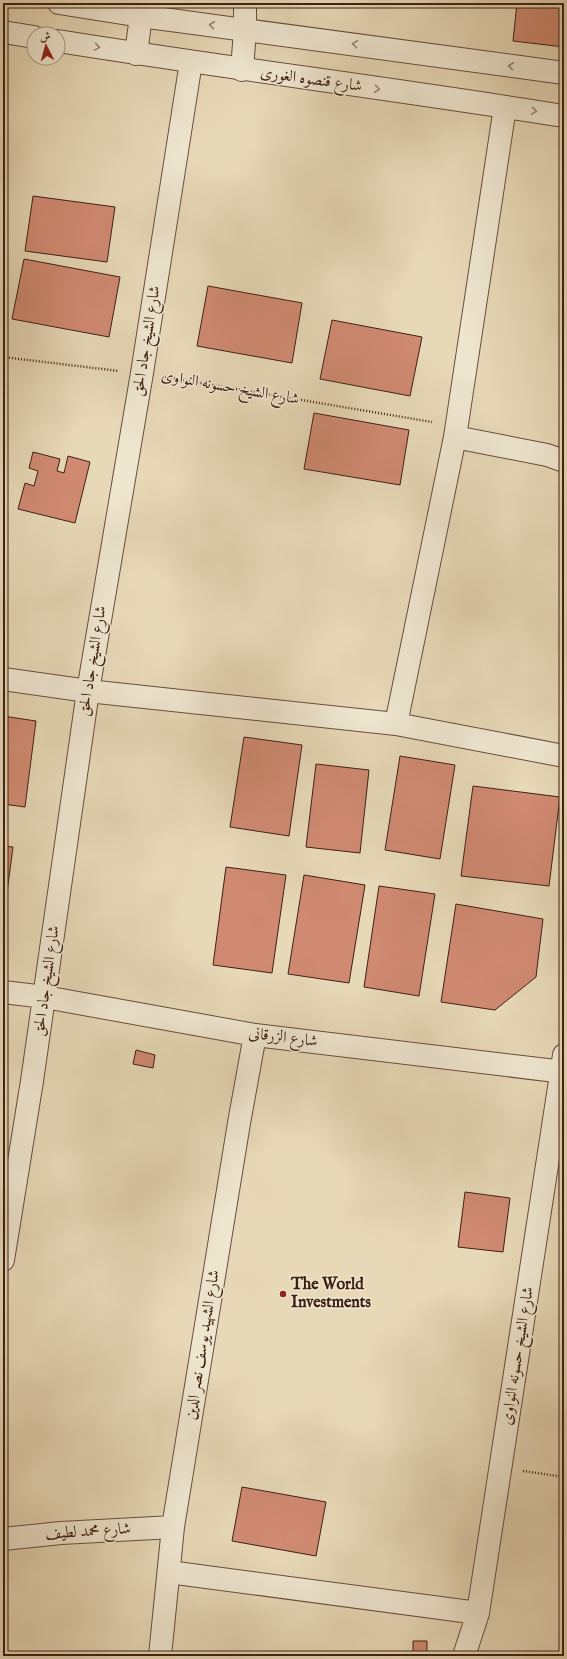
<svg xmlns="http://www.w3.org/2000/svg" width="567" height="1659" font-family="'IM FELL English',Amiri,serif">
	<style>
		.building { fill: #d08a72; stroke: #3e2013 }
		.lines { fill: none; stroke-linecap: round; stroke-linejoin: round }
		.minor-casing { stroke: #684e3c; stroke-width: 24 }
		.tertiary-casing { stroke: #684e3c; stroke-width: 24 }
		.path { stroke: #3e2013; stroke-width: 2.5; stroke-dasharray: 1 2; stroke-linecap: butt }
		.minor { stroke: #efe6d0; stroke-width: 22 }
		.tertiary { stroke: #efe6d0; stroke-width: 22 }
		.oneway { stroke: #968372 }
		.poi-dot { fill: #8f2418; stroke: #efe6d0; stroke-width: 1.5 }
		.labels { text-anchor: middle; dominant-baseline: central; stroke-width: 3; stroke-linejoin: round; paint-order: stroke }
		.street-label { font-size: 16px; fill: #3e2013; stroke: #efe6d0 }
		.poi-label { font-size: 16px; font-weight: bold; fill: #3e2013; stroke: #efe6d0; text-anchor: start }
	</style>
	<rect width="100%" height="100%" fill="#e7d8b7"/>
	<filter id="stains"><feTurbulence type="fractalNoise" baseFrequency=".005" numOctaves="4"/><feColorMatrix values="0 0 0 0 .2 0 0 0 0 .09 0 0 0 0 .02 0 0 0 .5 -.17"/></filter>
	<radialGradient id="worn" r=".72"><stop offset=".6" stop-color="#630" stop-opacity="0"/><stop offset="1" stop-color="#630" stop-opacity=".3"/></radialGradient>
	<!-- building -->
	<path class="building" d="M517,3H564V47L513,41Z
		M33,196L115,207L107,262L25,251Z
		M24,259L120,277L109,337L12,319Z
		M208,286L302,303L292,363L197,346Z
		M332,320L422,337L410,396L320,379Z
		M314,413L409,430L400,485L304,469Z
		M33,452L60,459L57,471L64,473L68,456L90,462L75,523L18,509L25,483L34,486L38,471L29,468Z
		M3,716L36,721L25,807L3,804Z
		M244,737L302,745L289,836L230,827Z
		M400,756L455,765L440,859L385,850Z
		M316,764L369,770L360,853L306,847Z
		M473,786L560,797L549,886L461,876Z
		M3,846L13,847L3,923Z
		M226,867L286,875L272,973L213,965Z
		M304,875L365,885L349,983L288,974Z
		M379,886L435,894L419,996L364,987Z
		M456,904L543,919L536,977L495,1010L441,1002Z
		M136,1050L155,1055L153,1068L133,1064Z
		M465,1192L510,1198L503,1252L458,1247Z
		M242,1487L326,1502L316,1556L232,1541Z
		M413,1641H427V1656H413Z"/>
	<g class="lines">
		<!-- minor casing -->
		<g class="minor-casing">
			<path id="minor" d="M136,54L141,16L147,3
				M242,70L245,30V3
				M455,437L547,455L564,461
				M3,679L88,691L396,724L564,756
				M396,724L455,437L505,107
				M3,992L45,997L255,1035L564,1072
				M3,1260L32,1081L88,691L142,373L191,62
				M3,1539L61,1533L173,1527
				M169,1572L478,1613
				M160,1656L173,1527L239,1123L255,1035
				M464,1656L478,1613L564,1055"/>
		</g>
		<!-- tertiary casing -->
		<g class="tertiary-casing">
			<path id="tertiary" d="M59,3L141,16L564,73
				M3,32L34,37
				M58,41C226,68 396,89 564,116"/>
		</g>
		<!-- path -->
		<path class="path" d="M3,357L119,371
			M165,377L432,422
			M523,1471L564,1477"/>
		<!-- minor -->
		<use href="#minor" class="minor"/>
		<!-- tertiary -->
		<use href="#tertiary" class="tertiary"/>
	</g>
	<!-- one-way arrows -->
	<defs><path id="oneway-chevron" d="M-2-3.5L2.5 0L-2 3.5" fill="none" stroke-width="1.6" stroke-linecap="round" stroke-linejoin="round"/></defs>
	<g class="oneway">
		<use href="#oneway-chevron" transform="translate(212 25) rotate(-173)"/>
		<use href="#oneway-chevron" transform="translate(355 44) rotate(-172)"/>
		<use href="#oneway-chevron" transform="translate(97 47) rotate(9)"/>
		<use href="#oneway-chevron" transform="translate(511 66) rotate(-172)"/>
		<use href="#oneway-chevron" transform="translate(377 89) rotate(8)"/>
		<use href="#oneway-chevron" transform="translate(534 111) rotate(9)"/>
	</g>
	<!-- markers -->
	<circle class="poi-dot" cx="283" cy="1294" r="4"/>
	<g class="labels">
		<!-- street labels -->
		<g class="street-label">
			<text transform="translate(311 80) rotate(8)">شارع قنصوه الغورى</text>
			<text transform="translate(147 341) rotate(-81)">شارع الشيخ جاد الحق</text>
			<text transform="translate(230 388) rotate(10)">شارع الشيخ حسونه النواوى</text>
			<text transform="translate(93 661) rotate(-81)">شارع الشيخ جاد الحق</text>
			<text transform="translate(47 981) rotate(-82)">شارع الشيخ جاد الحق</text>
			<text transform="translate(283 1038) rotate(7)">شارع الزرقانى</text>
			<text transform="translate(203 1345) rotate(-81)">شارع الشهيد يوسف نصر الدين</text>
			<text transform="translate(518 1356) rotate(-81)">شارع الشيخ حسونه النواوى</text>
			<text transform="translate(88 1532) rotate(-4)">شارع محمد لطيف</text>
		</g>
		<!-- poi labels -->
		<g class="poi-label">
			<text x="291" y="1285">The World<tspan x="291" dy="18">Investments</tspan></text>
		</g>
	</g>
	<!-- margin -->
	<rect width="567" height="1659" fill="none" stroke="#e7d8b7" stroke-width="16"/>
	<rect x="4" y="4" width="559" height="1651" fill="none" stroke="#3e2013" stroke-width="2"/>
	<rect x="8" y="8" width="551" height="1643" fill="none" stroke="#3e2013"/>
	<!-- north arrow -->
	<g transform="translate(46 46) rotate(354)"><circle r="19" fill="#efe6d0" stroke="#a89784"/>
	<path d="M0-3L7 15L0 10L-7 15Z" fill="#8f2418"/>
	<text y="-6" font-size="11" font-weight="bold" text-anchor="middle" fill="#3e2013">ش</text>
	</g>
	<rect width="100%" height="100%" filter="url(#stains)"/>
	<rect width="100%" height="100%" fill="url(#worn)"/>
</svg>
